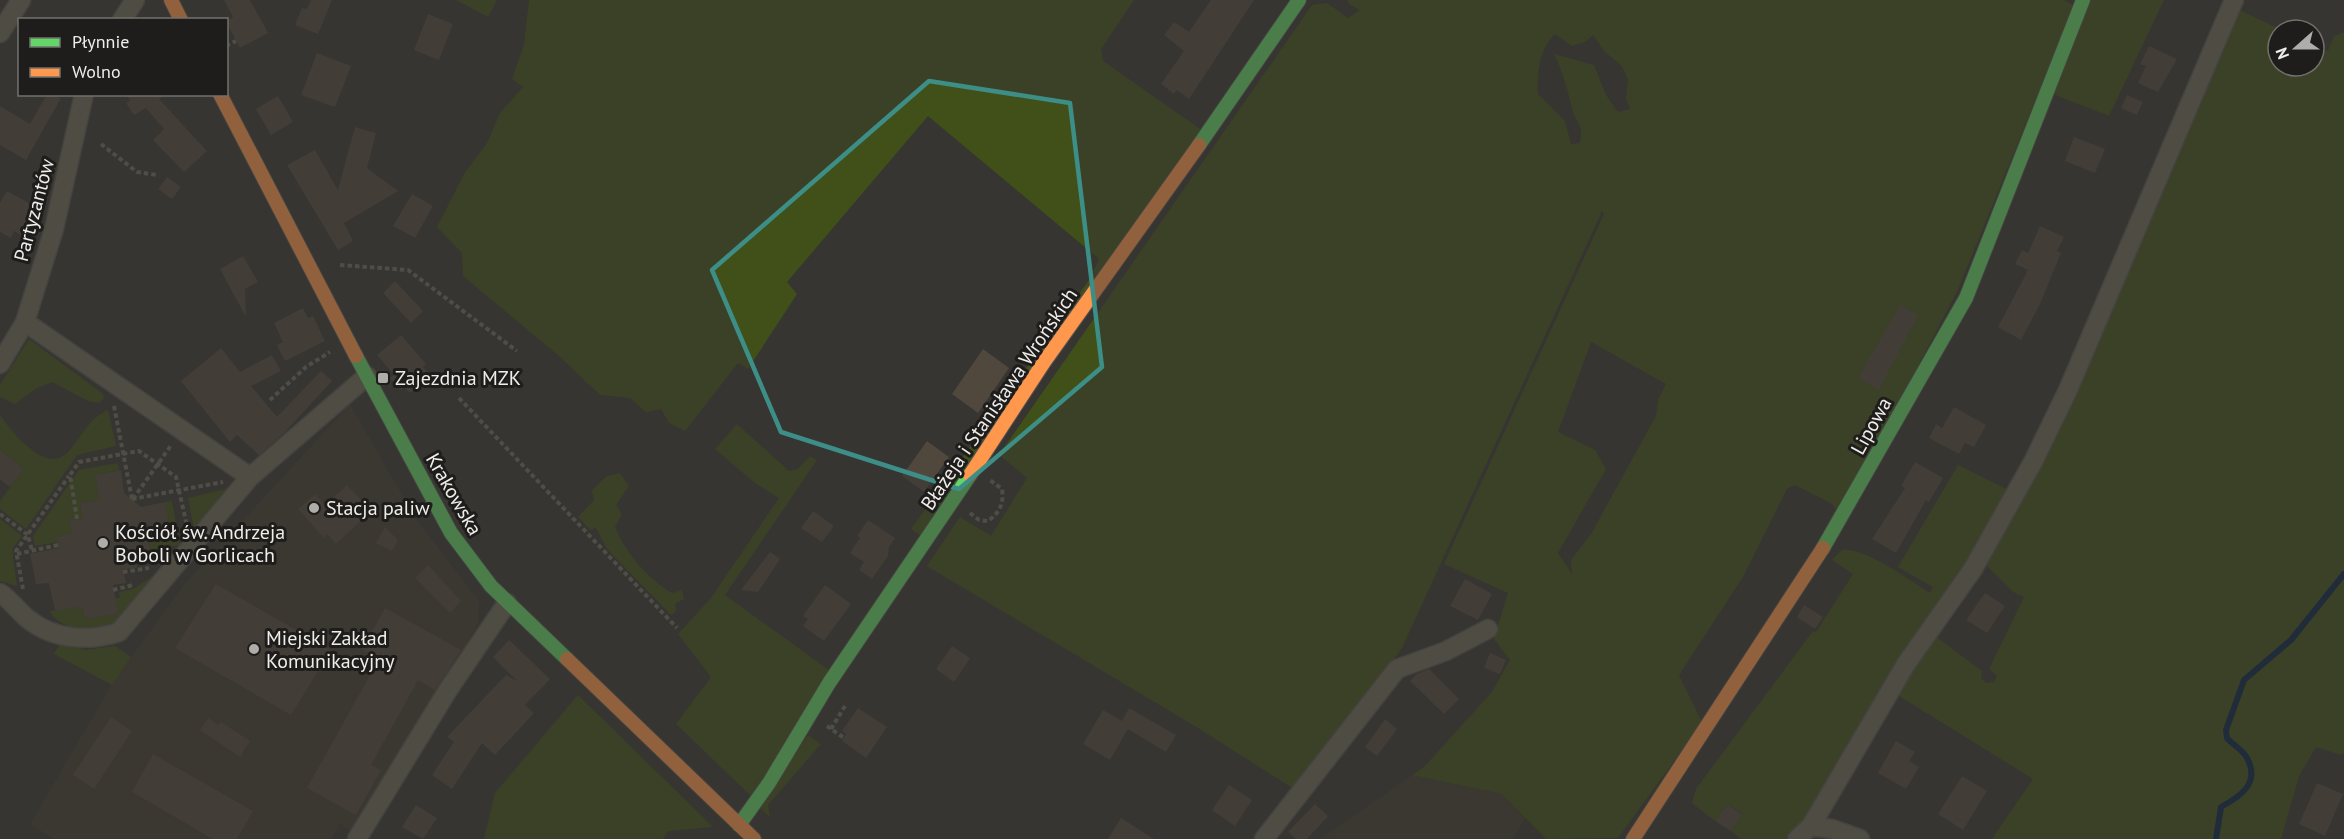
<svg xmlns="http://www.w3.org/2000/svg" width="2344" height="839" font-family="'PT Sans',sans-serif">
	<style>
		.built { fill: #403c32 }
		.green { fill: #415019; fill-rule: evenodd }
		.lines { fill: none; stroke-linecap: round; stroke-linejoin: round }
		.stream { stroke: #082248; stroke-width: 6 }
		.building { fill: #50483d }
		.street-casing { stroke: #535350; stroke-width: 21 }
		.fast-casing { stroke: #535350; stroke-width: 16 }
		.slow-casing { stroke: #535350; stroke-width: 16 }
		.path { stroke: #6b6a5f; stroke-width: 4; stroke-dasharray: 4.5 3; stroke-linecap: butt }
		.street { stroke: #6a6859; stroke-width: 18 }
		.fast { stroke: #63d668; stroke-width: 14 }
		.slow { stroke: #ff974d; stroke-width: 14 }
		.marked { fill: none; stroke: #3c8e87; stroke-width: 4.5; stroke-linejoin: round }
		.poi-dot { fill: #aeadaa; stroke: #1f1d1b; stroke-width: 2 }
		.labels { text-anchor: middle; dominant-baseline: central; stroke-width: 6; stroke-linejoin: round; paint-order: stroke }
		.street-label { font-size: 20px; fill: #efeeea; stroke: #1f1d1b }
		.poi-label { font-size: 20px; fill: #efeeea; stroke: #1f1d1b; text-anchor: start }
	</style>
	<rect width="100%" height="100%" fill="#363532"/>
	<!-- built -->
	<path class="built" d="M350,404L416,519L479,601L478,624L440,693L354,833L340,824L331,839H54L30,824L115,679L186,582Z
		M1412,775L1502,794L1525,818L1513,839H1320Z"/>
	<!-- green -->
	<path class="green" d="M456,0H497L488,17Z
		M529,0H1134L1101,49L1103,61L1203,131L924,538L911,529L1089,280L1099,259L928,116L787,282L797,294L748,369L738,363L685,431L669,423L661,409L646,412L630,398L600,395L559,356L463,276L462,253L437,227L464,174L487,143L500,113L523,87L512,79L524,45Z
		M1348,0H2063L2074,5L1957,292L1839,514L1832,504L1795,485L1787,489L1743,577L1679,675L1701,720H1704L1618,838L1546,839L1502,794L1412,775L1424,767L1492,692L1510,660L1494,639L1508,593L1444,564L1604,214L1602,211L1402,648L1297,791L1198,728L927,566L960,517L991,536L1027,478L999,455L1312,5L1327,3L1348,18L1360,10L1349,4ZM1555,34L1572,46L1585,42L1593,35L1605,52L1622,66L1628,80L1626,98L1630,109L1618,112L1606,95L1594,65L1554,54C1563,72 1567,88 1572,108C1576,124 1584,123 1580,143L1571,144L1565,121L1538,94C1537,71 1539,50 1555,34ZM1591,342L1666,384L1658,400L1656,416L1591,534L1571,560L1572,574L1558,553L1606,469L1595,450L1558,432Z
		M2088,0H2164L2109,116L2050,93Z
		M2235,8L2282,30H2278V66H2314V45L2328,51L2334,36L2344,32V752L2342,755L2316,747L2299,776L2281,839H1992L2033,779L1896,694L1931,633L1982,671L1981,679L1987,683L1994,682L1997,676L1989,669L2024,597L2013,592L1982,561Z
		M29,339L103,394L104,398L99,403L88,401L52,382L35,389L15,404L0,397V385Z
		M108,410L116,446L77,455L26,529L0,509V501L24,469L0,450V415C12,432 47,477 69,451C82,436 89,418 108,410Z
		M737,424L789,471L798,469L810,456L817,460L725,595L833,673L751,796L676,724L711,677L678,634L711,598L779,498L755,483L715,449Z
		M118,463L119,470L95,475L99,500L80,503L83,519L69,520L72,533L57,537L58,542L35,546L33,536L79,470Z
		M1958,465L2012,492L1816,806L1785,839H1741L1731,831L1742,813L1727,804L1715,821L1692,803L1696,789L1813,631L1816,632L1853,574L1832,560L1842,550C1865,547 1909,580 1930,593L1933,587L1898,567Z
		M620,473L629,486L616,505L622,514L615,527C624,551 649,580 672,593L682,590L684,599L675,604L676,611L671,615L607,549L596,528L590,530L578,517L594,500L592,490L607,476Z
		M226,489L194,529L188,498Z
		M172,501L180,545L150,550L146,532L165,502Z
		M0,519L22,536L12,549L17,586L0,581Z
		M153,576L157,579C146,592 135,612 121,623C101,638 63,632 49,611L82,607L85,619L117,614L115,598H120L119,592L133,589Z
		M61,642L85,650L115,646L131,657L112,685L54,654Z
		M578,695L713,827L668,831L663,839H484L495,793Z
		M808,735L821,744L768,805L770,817L760,808Z"/>
	<g class="lines">
		<!-- stream -->
		<path class="stream" d="M2216,839L2221,807C2239,797 2261,784 2247,758C2243,750 2233,745 2227,738L2226,730L2244,680L2291,640L2344,574"/>
	</g>
	<!-- building -->
	<path class="building" d="M224,0H250L268,33L240,48L226,22L233,17Z
		M311,0H332L318,34L295,25L302,8L307,9Z
		M1211,0H1254L1189,99L1177,90L1174,94L1161,84L1184,51L1164,35L1174,22L1189,32Z
		M428,14L453,24L439,60L414,50Z
		M2149,46L2177,59L2158,92L2138,83L2146,66L2140,64Z
		M317,53L351,66L335,107L301,95Z
		M47,94L61,98L26,160L0,145V106L30,124Z
		M126,94H166L159,99L207,151L184,172L153,140L164,129L146,108L134,115L126,103L130,100Z
		M2127,95L2143,102L2137,115L2121,108Z
		M278,96L293,122L271,135L256,109Z
		M355,127L376,133L367,168L398,191L344,223L353,241L338,250L287,165L315,150L338,190Z
		M2074,137L2105,149L2095,173L2065,161Z
		M167,177L181,187L172,199L158,189Z
		M7,191L38,208L23,236L14,231L11,238L0,232V203Z
		M412,194L433,206L415,238L393,226Z
		M2040,226L2064,237L2057,251L2061,253L2040,304L2021,340L1998,327L2028,270L2015,264L2022,250L2028,253Z
		M243,256L258,282L245,289L246,317L220,269Z
		M395,281L423,311L411,323L383,293Z
		M1900,305L1918,315L1879,390L1858,378Z
		M303,308L308,318L313,316L325,341L285,361L277,345L283,342L274,323Z
		M401,335L426,364L423,367L430,375L410,393L404,387L401,390L390,378L394,375L377,355Z
		M221,348L240,372L272,355L281,371L251,386L277,417L321,371L332,381L283,434L259,455L237,435L230,442L181,381Z
		M983,349L1009,368L978,413L952,394Z
		M1954,407L1986,425L1974,447L1965,443L1959,454L1929,438L1936,424L1942,428Z
		M927,441L949,457L924,492L902,476Z
		M0,450L24,469L10,487L0,479Z
		M1915,462L1943,478L1929,502L1926,500L1896,553L1872,539L1905,488L1901,486Z
		M121,470L124,493L141,507L165,502L169,528L146,532L150,550L135,553L137,568L123,569L126,583L113,585L118,614L85,619L82,607L55,611L49,583L36,584L30,554L59,548L56,537L72,533L69,520L83,519L80,503L99,500L95,475Z
		M347,485L371,511L336,544L327,534L324,538L298,509L315,494L325,505Z
		M813,511L834,526L822,542L801,528Z
		M868,520L895,538L889,547L888,556L872,579L859,570L864,562L850,553L860,538L857,536Z
		M385,527L398,540L392,551L376,543Z
		M770,552L780,559L758,592L741,590Z
		M428,565L461,601L450,613L415,578Z
		M1465,579L1492,594L1478,620L1450,606Z
		M216,584L331,650L291,715L175,648Z
		M825,585L851,604L824,641L803,626L808,619L803,616Z
		M1985,593L2005,606L1987,633L1966,620Z
		M1804,605L1823,617L1815,629L1797,617Z
		M385,608L461,650L435,690L418,680L371,765L381,770L356,815L307,788L379,659L362,649Z
		M509,640L550,679L525,705L534,713L495,755L482,743L452,789L432,775L454,742L447,737L506,675L517,681L493,657Z
		M952,646L970,658L954,682L936,669Z
		M1490,653L1506,660L1500,674L1484,668Z
		M1429,669L1459,699L1444,714L1410,681L1417,674Z
		M858,708L887,727L866,758L842,741L846,734L842,731Z
		M1129,708L1176,735L1166,752L1128,729L1110,760L1083,744L1103,710L1122,721Z
		M111,717L132,731L94,789L73,775Z
		M208,718L218,725L221,722L250,741L240,757L200,730Z
		M1385,719L1397,729L1377,756L1365,747Z
		M1896,741L1915,752L1909,761L1919,767L1906,789L1878,773Z
		M153,754L253,811L237,839H213L132,792Z
		M1962,776L1987,791L1963,830L1938,814Z
		M2317,783L2343,794L2325,836L2299,824Z
		M1229,785L1252,800L1235,826L1212,810Z
		M1315,804L1328,816L1307,839H1296L1288,832Z
		M1727,804L1742,814L1731,831L1715,821Z
		M416,805L437,818L423,839L402,827Z
		M1121,818L1154,839H1108Z"/>
	<g class="lines">
		<!-- street casing -->
		<g class="street-casing">
			<path id="street" d="M122,20L135,0
				M0,33L21,0
				M25,322L250,477L367,376
				M0,364L25,322L54,229L84,94
				M0,593C11,600 18,611 28,619C54,640 89,642 119,632L250,477
				M1811,826L1832,829L1860,839
				M357,839L448,690L507,603
				M1264,839L1397,669L1446,651L1488,629
				M1797,839L1811,826L1906,664L1973,569L2033,462L2068,390L2234,0"/>
		</g>
		<!-- fast casing -->
		<g class="fast-casing">
			<path id="fast" d="M1199,145L1299,0
				M356,356L451,533L491,586L567,659
				M1823,548L1966,298L2083,0
				M739,825L769,783L829,683L970,475"/>
		</g>
		<!-- slow casing -->
		<g class="slow-casing">
			<path id="slow" d="M171,0L181,20
				M220,94L356,356
				M970,475L1044,362L1199,145
				M567,659L754,839
				M1633,839L1823,548"/>
		</g>
		<!-- path -->
		<path class="path" d="M226,46L236,41
			M101,144L137,172L157,175
			M340,265L408,270L517,351
			M459,398L677,628
			M270,400L306,367L330,352
			M114,406L132,499
			M132,499L223,482
			M133,499L172,444
			M970,513L979,520L988,521C1000,512 1004,504 1002,489L990,480
			M0,514L28,535L32,551
			M77,519L70,475L79,462L139,451L176,477L187,526
			M17,554L58,545
			M136,557L164,552
			M123,572L149,568
			M23,589L16,551L69,476
			M113,590L133,585
			M827,726L844,738
			M831,729L845,706"/>
		<!-- street -->
		<use href="#street" class="street"/>
		<!-- fast -->
		<use href="#fast" class="fast"/>
		<!-- slow -->
		<use href="#slow" class="slow"/>
	</g>
	<!-- marked area -->
	<path d="M0 0H2344V839H0ZM929,81L1070,103L1102,367L959,489L781,432L712,270Z" fill="#363532" fill-opacity=".55" fill-rule="evenodd"/>
	<path class="marked" d="M929,81L1070,103L1102,367L959,489L781,432L712,270Z"/>
	<!-- markers -->
	<g class="poi-dot">
		<rect x="377" y="372" width="12" height="12" rx="3"/>
		<circle cx="314" cy="508" r="6"/>
		<circle cx="103" cy="543" r="6"/>
		<circle cx="254" cy="649" r="6"/>
	</g>
	<g class="labels">
		<!-- street labels -->
		<g class="street-label">
			<text transform="translate(34 210) rotate(-75)">Partyzantów</text>
			<text transform="translate(999 399) rotate(-56)">Błażeja i Stanisława Wrońskich</text>
			<text transform="translate(1871 426) rotate(-61)">Lipowa</text>
			<text transform="translate(454 494) rotate(60)">Krakowska</text>
		</g>
		<!-- poi labels -->
		<g class="poi-label">
			<text x="395" y="378">Zajezdnia MZK</text>
			<text x="326" y="508">Stacja paliw</text>
			<text x="115" y="532">Kościół św. Andrzeja<tspan x="115" dy="23">Boboli w Gorlicach</tspan></text>
			<text x="266" y="638">Miejski Zakład<tspan x="266" dy="23">Komunikacyjny</tspan></text>
		</g>
	</g>
	<!-- legend -->
	<rect x="18" y="18" width="210" height="78" fill="#1f1d1b" stroke="#72716e" stroke-width="1.5"/>
	<rect x="30" y="38" width="30" height="9" fill="#63d668" stroke="#72716e" stroke-width="1.5"/>
	<text x="72" y="48" font-size="18" fill="#efeeea">Płynnie</text>
	<rect x="30" y="68" width="30" height="9" fill="#ff974d" stroke="#72716e" stroke-width="1.5"/>
	<text x="72" y="78" font-size="18" fill="#efeeea">Wolno</text>
	<!-- north arrow -->
	<g transform="translate(2296 48) rotate(249)"><circle r="28" fill="#1f1d1b" stroke="#72716e" stroke-width="1.5"/>
	<path d="M0-4.5L10 22L0 15L-10 22Z" fill="#aeadaa"/>
	<text y="-9" font-size="16" font-weight="bold" text-anchor="middle" fill="#efeeea">N</text>
	</g>
</svg>
